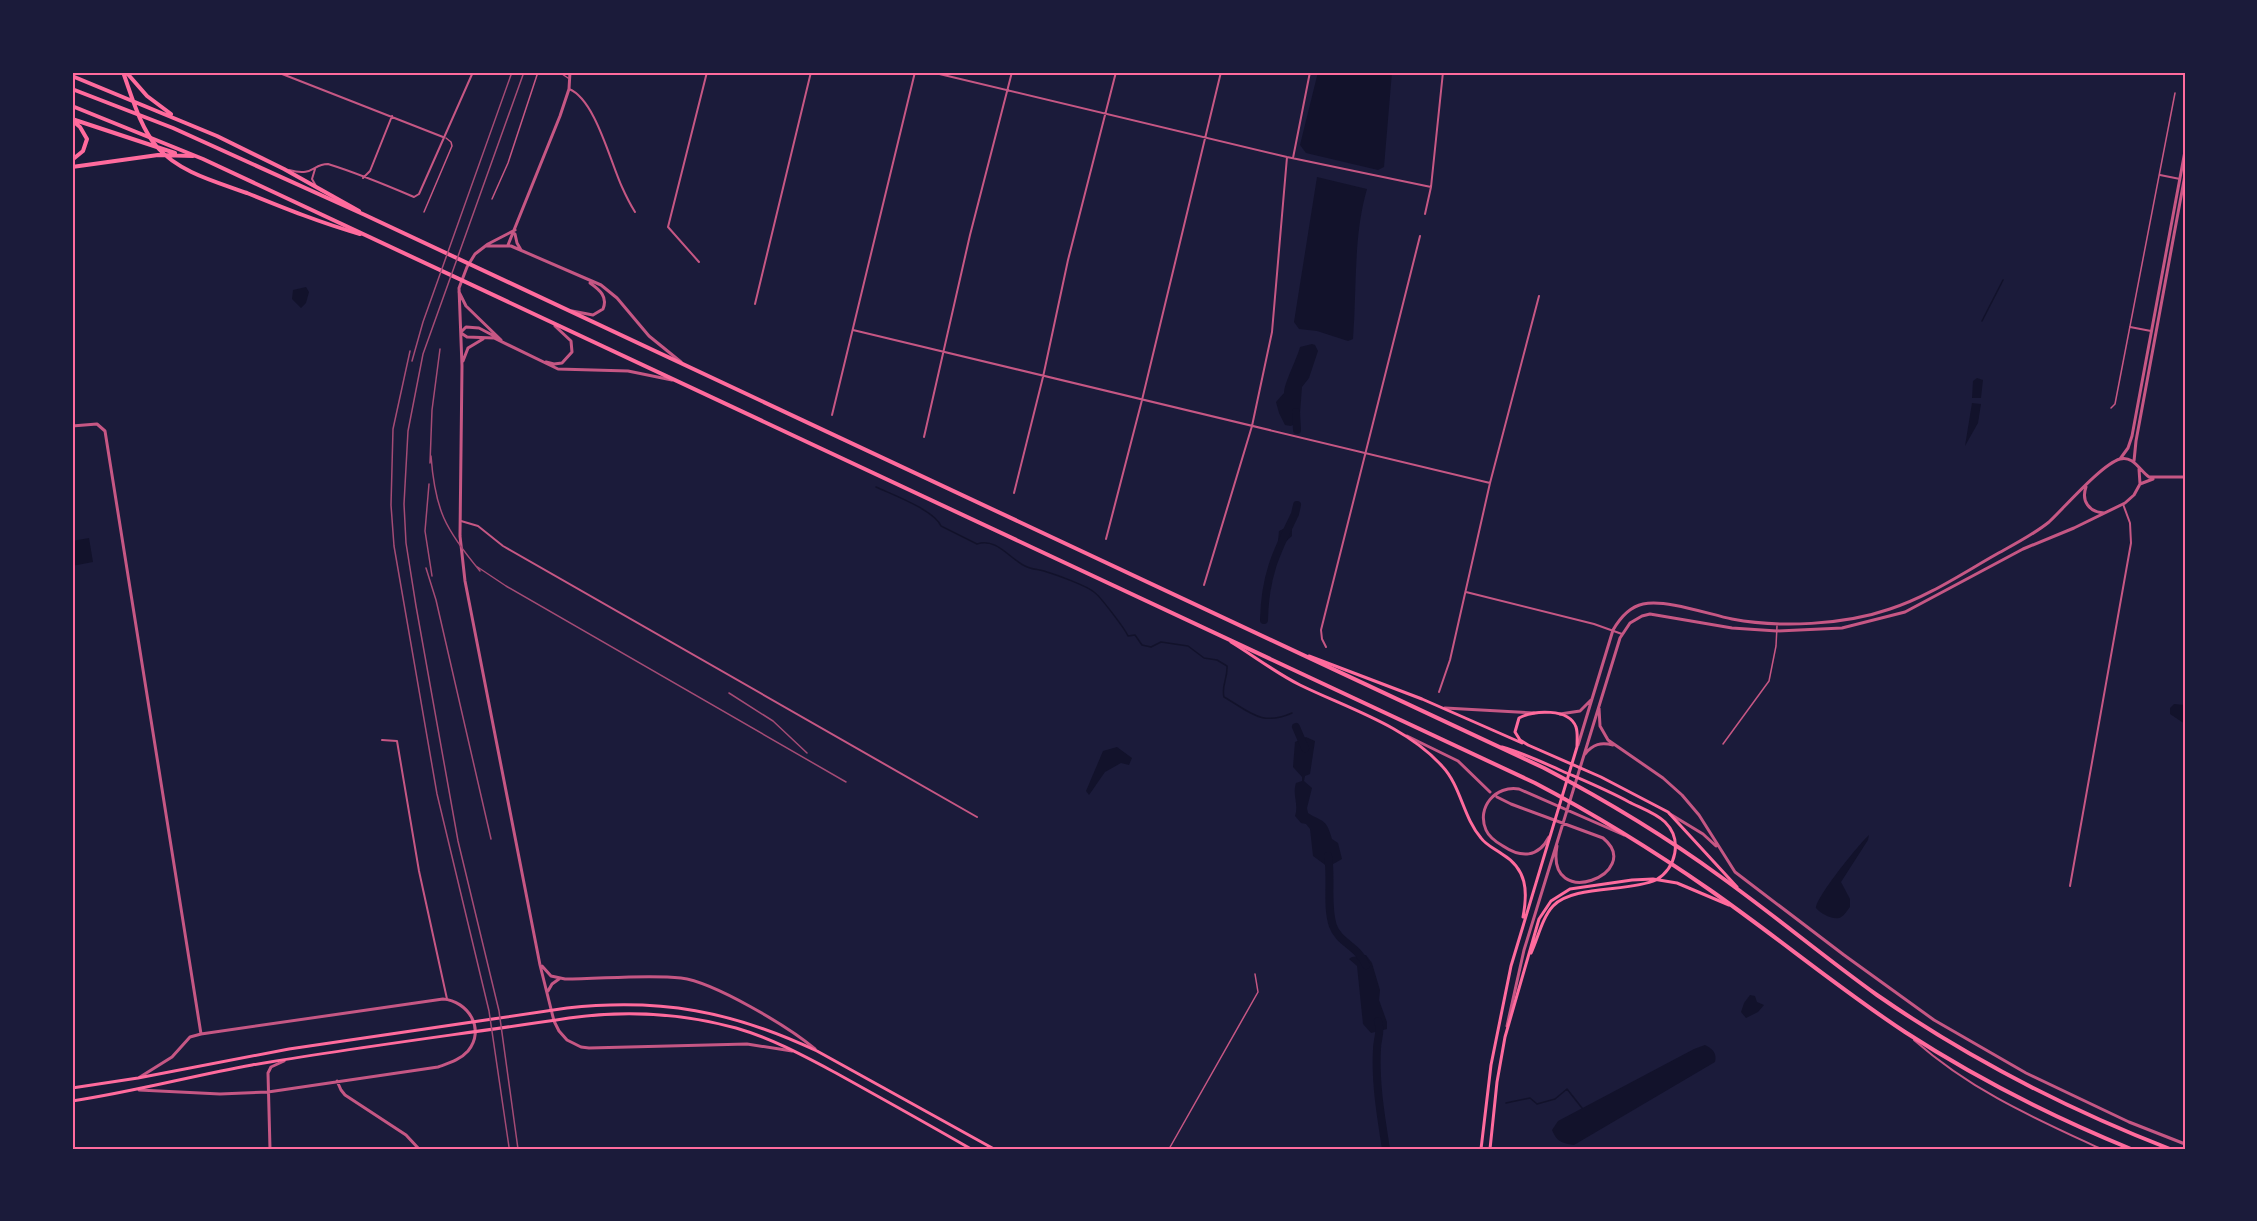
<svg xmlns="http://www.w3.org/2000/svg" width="2257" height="1221" font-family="'Sofia Sans Condensed',sans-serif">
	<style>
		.water { fill: #12122b }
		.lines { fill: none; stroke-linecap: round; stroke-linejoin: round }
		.stream { stroke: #12122b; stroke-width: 1.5 }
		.river { stroke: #12122b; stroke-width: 8 }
		.service { stroke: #c65784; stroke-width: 1.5 }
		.pedestrian { stroke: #c65784; stroke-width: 1.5 }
		.minor { stroke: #c65784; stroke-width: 2 }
		.tertiary { stroke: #c65784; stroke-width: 3 }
		.secondary { stroke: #ff6b9d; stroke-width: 3 }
		.primary { stroke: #ff6b9d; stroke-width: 4 }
		.trunk { stroke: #ff6b9d; stroke-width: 4 }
		.rail { stroke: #a44b75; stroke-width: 1.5 }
		.neatline { fill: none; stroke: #ff6b9d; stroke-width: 2 }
	</style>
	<rect width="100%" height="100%" fill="#1b1b3a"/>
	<!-- water -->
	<path class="water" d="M1318,72H1392L1384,167L1378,170L1306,153L1300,145Z
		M1317,177L1367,189C1353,237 1357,289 1353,339L1348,341L1317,331L1299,329L1294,322Z
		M306,287L309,292L306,303L301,308L292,299L293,290Z
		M1312,344L1315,345L1318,351L1309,378L1302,387L1300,414L1296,423L1291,426L1285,425L1279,413L1276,402L1284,393C1284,383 1297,359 1300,347Z
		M1977,378L1983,380L1981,398H1972L1973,381Z
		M1972,403L1981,404L1978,423L1965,446Z
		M1285,528L1292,530V536L1281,546L1278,541L1279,531Z
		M89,538L93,562L72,566V541Z
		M2174,704L2185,705V724L2170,714V708Z
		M1306,737L1315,741L1310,774L1305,776L1304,781L1312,788L1307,808L1308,813C1324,823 1326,818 1332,839L1338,843L1342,859L1328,867L1313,856L1310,829L1306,824L1301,823L1295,816C1299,804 1292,795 1296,783L1302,781V777L1293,767L1295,742Z
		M1117,747L1132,758L1129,765L1121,763L1105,772L1089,795L1086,791L1103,751Z
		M1869,835L1868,840L1841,882L1850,899V907C1847,911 1843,917 1839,918C1832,920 1820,913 1816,908C1816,897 1859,844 1869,835Z
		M1366,955L1372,963L1380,990L1379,1000L1387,1022V1029L1371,1033L1363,1024L1357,966L1349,959L1352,957Z
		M1750,995L1755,996L1757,1002L1764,1005L1758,1012L1746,1018L1741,1012L1744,1003Z
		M1705,1045C1713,1049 1717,1053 1715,1062L1574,1145C1562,1143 1557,1142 1552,1130L1558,1121L1694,1049Z"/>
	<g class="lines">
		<!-- stream -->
		<path class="stream" d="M1982,321L2003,280
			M876,487C893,495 934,510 941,526L977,544C996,537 1010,559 1025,566C1032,570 1040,569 1047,572C1057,575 1087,586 1094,592C1100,596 1125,629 1128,636L1135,635L1142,645L1151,647L1161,642L1188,646L1204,658L1217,660L1227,666C1228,678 1221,686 1224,697C1249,711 1261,727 1292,713
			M1506,1103L1530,1098L1537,1104L1555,1099L1567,1089L1582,1108"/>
		<!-- river -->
		<path class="river" d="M1296,412L1297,430
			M1264,620C1265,575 1276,553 1295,514L1297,505
			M1296,727L1305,748
			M1328,856C1332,878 1326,906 1333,926C1339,943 1358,946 1366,965
			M1378,1021C1382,1032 1377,1038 1377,1049C1375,1082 1381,1117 1386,1149"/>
		<!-- service -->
		<path class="service" d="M559,72L568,78
			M424,212L452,146L451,142L446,138
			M2111,408L2115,404L2175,93
			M1723,744L1769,681L1776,646L1777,626
			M1169,1149L1258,992L1255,974"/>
		<!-- pedestrian -->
		<path class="pedestrian" d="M492,199L508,163L538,72"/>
		<!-- minor -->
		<path class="minor" d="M277,72L443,137
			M931,72L1287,157L1431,187
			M569,89C595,99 610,161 622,187C626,196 630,204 635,212
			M1293,158L1310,72
			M315,169L312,179L316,186
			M289,170C314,177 312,164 328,164C357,173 386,185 414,197L419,194L473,72
			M2160,175L2180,179
			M363,178L370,171L392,116
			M1425,214L1431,187L1443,72
			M699,262L668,227L707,72
			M755,304L811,72
			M2130,327L2151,331
			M853,330L1490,483
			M832,415L915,72
			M924,437L970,235L1012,72
			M1014,493L1043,377L1068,260L1116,72
			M461,521L478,526L503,546L977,817
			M1106,539L1142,400L1221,72
			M1204,585L1252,426L1272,332L1287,157
			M1466,592L1594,624L1622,634
			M1326,647L1322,639L1321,630L1420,236
			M1439,692L1450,660L1490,483L1539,296
			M382,740L397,741L419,871L447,999
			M2070,886L2131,543L2130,523L2123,504
			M1914,1040C1972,1091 2032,1117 2101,1149"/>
		<!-- tertiary -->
		<path class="tertiary" d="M515,230L488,244L475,254L467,267L459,288L462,366L460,536L465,581L540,965L554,1021L559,1031L567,1040L581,1047L589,1048L747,1044L792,1051
			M515,234L517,243L521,250
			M508,245L560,116L569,89L570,72
			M487,246H511L601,285L617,298L649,336L681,362
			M459,292L466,306L501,340
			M572,311L593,315L603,309C608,297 600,290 590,283
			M461,332L466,327L479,328L498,338
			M461,333L467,337L494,338L558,369L628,371L672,380
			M463,361L468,348L483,339
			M546,362L554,364L562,363L572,352L571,341L555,326
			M72,426L97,424L105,431L201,1034
			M2120,459L2128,448L2132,436L2185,151
			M2134,461L2136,441L2185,175
			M2140,484L2153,479
			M2086,487C2081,501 2089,512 2104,513
			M1445,708L1534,713
			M1599,708L1600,726L1608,740L1663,778L1682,795L1699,815L1735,872L1844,955L1934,1020L2026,1073L2129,1122L2185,1144
			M1560,714L1580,711L1591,700
			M1407,736L1458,761L1490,792
			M1578,745L1613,630C1620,618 1629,607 1643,604C1666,599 1708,614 1732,619C1779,628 1844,625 1890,609C1927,597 1960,575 1995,555C2013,545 2033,535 2049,522C2064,508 2102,464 2120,459C2133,455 2140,471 2149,477H2185
			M1585,754C1593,744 1601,742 1613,745
			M1497,797L1511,804L1603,838C1646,873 1545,913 1557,846
			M1670,814L1703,834L1716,846
			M1549,837C1538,858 1521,858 1503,846C1496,842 1489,837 1486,830C1476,807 1496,785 1519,789L1624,835
			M542,966L551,976L565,979C601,979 647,974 681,978C714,982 789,1027 815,1049
			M548,991L552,984L559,979
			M1507,1026L1524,950L1620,638L1630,623L1642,616L1650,614L1732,628L1777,631L1842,628L1905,612L2023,549L2074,528L2125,503L2134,495L2140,484L2139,469
			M337,1081L341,1090L345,1095L406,1135L419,1149
			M139,1090L220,1094L268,1092L438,1067C449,1063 460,1060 468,1051C486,1029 468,1001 443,999L201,1034L190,1037L172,1057L140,1077
			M270,1149L268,1073L271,1067L284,1061"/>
		<!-- secondary -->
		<path class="secondary" d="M1231,642C1254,656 1276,673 1300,685C1347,708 1406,726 1442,766C1461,786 1463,817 1481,838C1486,845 1495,849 1502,854C1527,869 1528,891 1523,917
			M1309,656L1422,699L1522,743
			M1528,745L1601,777L1668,812L1737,887
			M1502,747C1523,753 1542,762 1562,771C1585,781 1607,790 1629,802C1641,808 1656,813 1665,822C1683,840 1676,868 1656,880C1629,892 1572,885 1553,906C1542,918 1538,938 1531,953
			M72,1088L138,1078L289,1049L567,1008C661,998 732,1011 817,1051L994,1149
			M72,1101C133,1092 191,1076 252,1065C357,1047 463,1034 569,1018C625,1010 681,1013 736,1028C771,1038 804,1056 836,1073C881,1098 926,1123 971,1149
			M1481,1149L1491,1065L1511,966L1577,747C1577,740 1578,733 1576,727C1569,708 1534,710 1519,718L1515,732L1520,740L1528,745
			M1490,1149L1497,1082L1505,1037L1539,919L1551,901L1570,889L1632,880L1653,879L1677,883L1729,905"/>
		<!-- primary -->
		<path class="primary" d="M123,72C132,97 140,127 157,147C180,173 217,182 247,193C284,208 321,223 360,234
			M126,72L147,96L171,114
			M72,76L217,136L284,169L359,211
			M72,119L175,153
			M72,160L83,151L87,139L80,127L73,121
			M72,167L158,155L193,156"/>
		<!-- trunk -->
		<path class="trunk" d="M72,89L173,128L365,215L1544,768C1605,800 1665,836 1721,877C1774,915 1824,957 1877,995C1968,1058 2067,1109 2170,1149
			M72,106L203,159L1535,783C1596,815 1654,851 1710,890C1776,936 1838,988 1905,1032C1976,1078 2053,1117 2131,1149"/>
		<!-- rail -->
		<path class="rail" d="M410,351L393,429L391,505L394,546L437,794L489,1011L509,1147
			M412,361L423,322L512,72
			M431,456C435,510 445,529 480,571
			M430,463L432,410L440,349
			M429,484L425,531L432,576
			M476,566L506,586L846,782
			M426,568L436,600L491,839
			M729,693L773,721L807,753
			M518,1149L499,1011L458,841L416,606L406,543L404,504L408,431L423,354L524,72"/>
	</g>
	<!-- border -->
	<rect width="2257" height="1221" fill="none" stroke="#1b1b3a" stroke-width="147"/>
	<rect x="74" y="74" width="2110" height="1074" class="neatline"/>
</svg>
